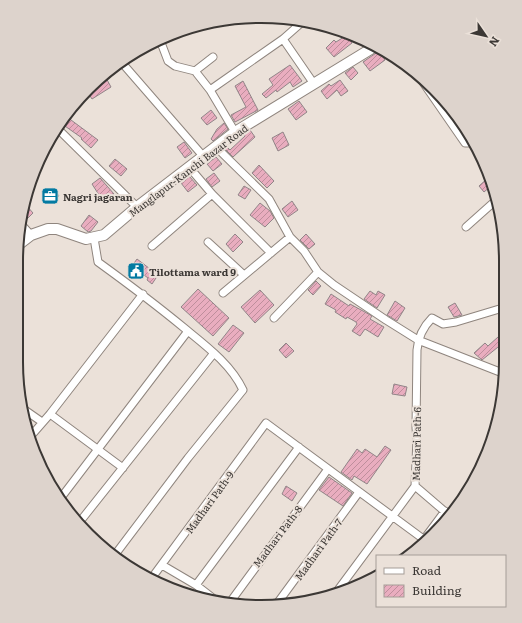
<svg xmlns="http://www.w3.org/2000/svg" width="522" height="623" font-family="Literata,serif">
	<style>
		.building { fill: url(#building-hatch); stroke: #918588 }
		.lines { fill: none; stroke-linecap: round; stroke-linejoin: round }
		.street-casing { stroke: #8f857e; stroke-width: 9 }
		.secondary-casing { stroke: #8f857e; stroke-width: 12 }
		.street { stroke: #fff; stroke-width: 7 }
		.secondary { stroke: #fff; stroke-width: 10 }
		.labels { text-anchor: middle; dominant-baseline: central; stroke-width: 4; stroke-linejoin: round; paint-order: stroke }
		.street-label { font-size: 10px; fill: #3c3835; stroke: #ebe1d9 }
		.poi-label { font-size: 10px; font-weight: bold; fill: #3c3835; stroke: #ebe1d9; text-anchor: start }
		.rim { fill: none; stroke: #3c3835; stroke-width: 2 }
	</style>
	<defs>
		<pattern id="building-hatch" width="6" height="6" patternUnits="userSpaceOnUse"><rect width="6" height="6" fill="#e9adbf"/><path d="M-1 1l2-2M0 6l6-6M5 7l2-2" fill="none" stroke="#be8e9c"/></pattern>
	</defs>
	<rect width="100%" height="100%" fill="#ebe1d9"/>
	<!-- building -->
	<path class="building" d="M347,35L352,43L334,57L326,48L334,40L336,42Z
		M379,51L385,60L370,71L363,62Z
		M290,65L302,81L293,87L290,82L277,92L276,90L266,98L262,94L273,85L269,79Z
		M353,67L358,73L351,80L345,73Z
		M105,76L111,87L92,99L86,90Z
		M340,80L348,91L341,96L337,90L327,99L321,91L329,84L331,86Z
		M243,81L258,110L235,122L231,115L246,107L235,86Z
		M299,101L307,112L296,120L288,109Z
		M211,110L217,118L207,125L201,118Z
		M67,117L98,140L91,148L81,139L82,138L62,124Z
		M224,123L228,129L213,141L211,139L217,129Z
		M250,130L255,137L233,157L225,149L227,147L230,150L245,136L244,134Z
		M283,132L289,145L278,151L272,138Z
		M184,142L192,153L185,158L177,147Z
		M216,157L222,164L213,171L207,164Z
		M115,159L127,169L121,176L109,166Z
		M259,165L274,181L267,188L252,173Z
		M214,173L220,181L212,187L206,179Z
		M189,176L197,185L188,192L181,183Z
		M489,177L491,186L484,192L479,186Z
		M100,178L114,194L103,204L97,198L99,195L92,184Z
		M244,186L251,190L245,199L238,195Z
		M53,188L59,196L49,203L43,195Z
		M292,201L298,210L288,217L282,209Z
		M260,203L270,211L274,218L265,227L250,215Z
		M26,205L33,213L26,220L22,216Z
		M89,215L98,222L91,231L88,232L81,226Z
		M235,234L243,242L233,252L226,244Z
		M306,234L315,244L309,249L300,240Z
		M137,259L158,275L152,284L147,280L148,278L132,266Z
		M316,281L321,286L313,295L308,290Z
		M198,289L229,318L213,336L181,307Z
		M260,290L274,305L255,323L241,307Z
		M370,291L376,295L378,291L385,295L377,308L364,299Z
		M331,294L349,306L350,304L363,311L372,316L370,319L384,327L378,337L365,329L360,336L352,331L357,324L356,322L347,317L346,319L335,312L336,310L325,304Z
		M395,301L405,308L397,321L387,315Z
		M455,303L462,315L454,317L448,307Z
		M233,325L244,333L229,352L218,344Z
		M498,337L503,343L482,360L474,353L485,343L488,346Z
		M286,343L294,351L286,358L279,350Z
		M394,384L407,387L405,396L392,394Z
		M385,446L391,450L367,484L354,476L352,480L341,472L357,449L362,453L365,449L377,457Z
		M329,477L352,493L343,506L319,490Z
		M286,486L297,493L292,501L282,494Z"/>
	<g class="lines">
		<!-- street casing -->
		<g class="street-casing">
			<path id="street" d="M300,24L283,39L314,84
				M160,40L168,61L175,66L195,71L210,90L235,132
				M123,64L203,156
				M195,71L213,57
				M420,78L465,143H471
				M210,90L283,39
				M58,129L137,207
				M216,147L269,199L290,237L304,251L318,272L334,285L386,320L418,340L505,374
				M189,167L212,194L271,253
				M20,223L31,235
				M466,227L494,202
				M94,238L98,262C127,283 155,304 183,327C205,345 231,364 243,390L188,458L114,556
				M208,242L244,275
				M152,246L212,194
				M223,293L290,237
				M274,318L318,272
				M22,408L42,422
				M50,414L123,468
				M29,438L50,414L143,294
				M415,486L450,516
				M60,499L188,331
				M78,524L214,353
				M419,546L445,511
				M162,565L196,585L218,602
				M151,579L266,423L426,541
				M196,585L299,447
				M335,594L415,486L417,438L416,428L417,350C418,338 423,327 432,318L443,324L456,322L506,307
				M228,605L328,469
				M276,605L359,492"/>
		</g>
		<!-- secondary casing -->
		<g class="secondary-casing">
			<path id="secondary" d="M18,245L31,235L48,229H57L86,239L104,235L137,207L235,132L374,47"/>
		</g>
		<!-- street -->
		<use href="#street" class="street"/>
		<!-- secondary -->
		<use href="#secondary" class="secondary"/>
	</g>
	<!-- icons -->
	<defs>
		<g id="office-square" transform="scale(0.9)"><rect x="-9" y="-9" width="18" height="18" rx="4" fill="#037aa2" stroke="#ebe1d9"/><path d="M-6-3h4V-5.5h4V-3h4V5H-6ZM-1-4.5V-3h2v-1.5ZM-6 0V1H6V0Z" fill="#fff"/></g>
		<g id="civic-square" transform="scale(0.9)"><rect x="-9" y="-9" width="18" height="18" rx="4" fill="#037aa2" stroke="#ebe1d9"/><path d="M-.6-6.5H3V-4.5H.6V-3L4-1V1h2V6H-6V1h2V-1L-.6-3ZM-1.2 2.5V6h2.4V2.5Z" fill="#fff"/></g>
	</defs>
	<g fill-rule="evenodd">
		<use href="#office-square" x="50" y="196"/>
		<use href="#civic-square" x="136" y="271"/>
	</g>
	<g class="labels">
		<!-- street labels -->
		<g class="street-label">
			<text transform="translate(188 170) rotate(-37)">Manglapur-Kanchi Bazar Road</text>
			<text transform="translate(416 444) rotate(-89)">Madhari Path-6</text>
			<text transform="translate(209 502) rotate(-54)">Madhari Path-9</text>
			<text transform="translate(277 536) rotate(-53)">Madhari Path-8</text>
			<text transform="translate(318 549) rotate(-54)">Madhari Path-7</text>
		</g>
		<!-- poi labels -->
		<g class="poi-label">
			<text x="63" y="196">Nagri jagaran</text>
			<text x="149" y="271">Tilottama ward 9</text>
		</g>
	</g>
	<!-- crop -->
	<path d="M0 0H522V623H0ZM261 23H261A238 238 0 0 1 499 261V362A238 238 0 0 1 261 600H261A238 238 0 0 1 23 362V261A238 238 0 0 1 261 23Z" fill="#ddd3cc" fill-rule="evenodd"/>
	<path class="rim" d="M261 23H261A238 238 0 0 1 499 261V362A238 238 0 0 1 261 600H261A238 238 0 0 1 23 362V261A238 238 0 0 1 261 23Z"/>
	<!-- legend -->
	<rect x="376" y="555" width="130" height="52" fill="#ebe1d9" stroke="#a59d97"/>
	<rect x="384" y="568" width="20" height="6" fill="#ffffff" stroke="#a59d97"/>
	<text x="412" y="575" font-size="12" fill="#3c3835">Road</text>
	<rect x="384" y="585" width="20" height="12" fill="url(#building-hatch)" stroke="#a59d97"/>
	<text x="412" y="595" font-size="12" fill="#3c3835">Building</text>
	<!-- north arrow -->
	<g transform="translate(486 36) rotate(124)" stroke="#ebe1d9" stroke-width="3" paint-order="stroke">
	<path d="M0-3L7 15L0 10L-7 15Z" fill="#3c3835"/>
	<text y="-6" font-size="11" font-weight="bold" text-anchor="middle" fill="#3c3835">N</text>
	</g>
</svg>
